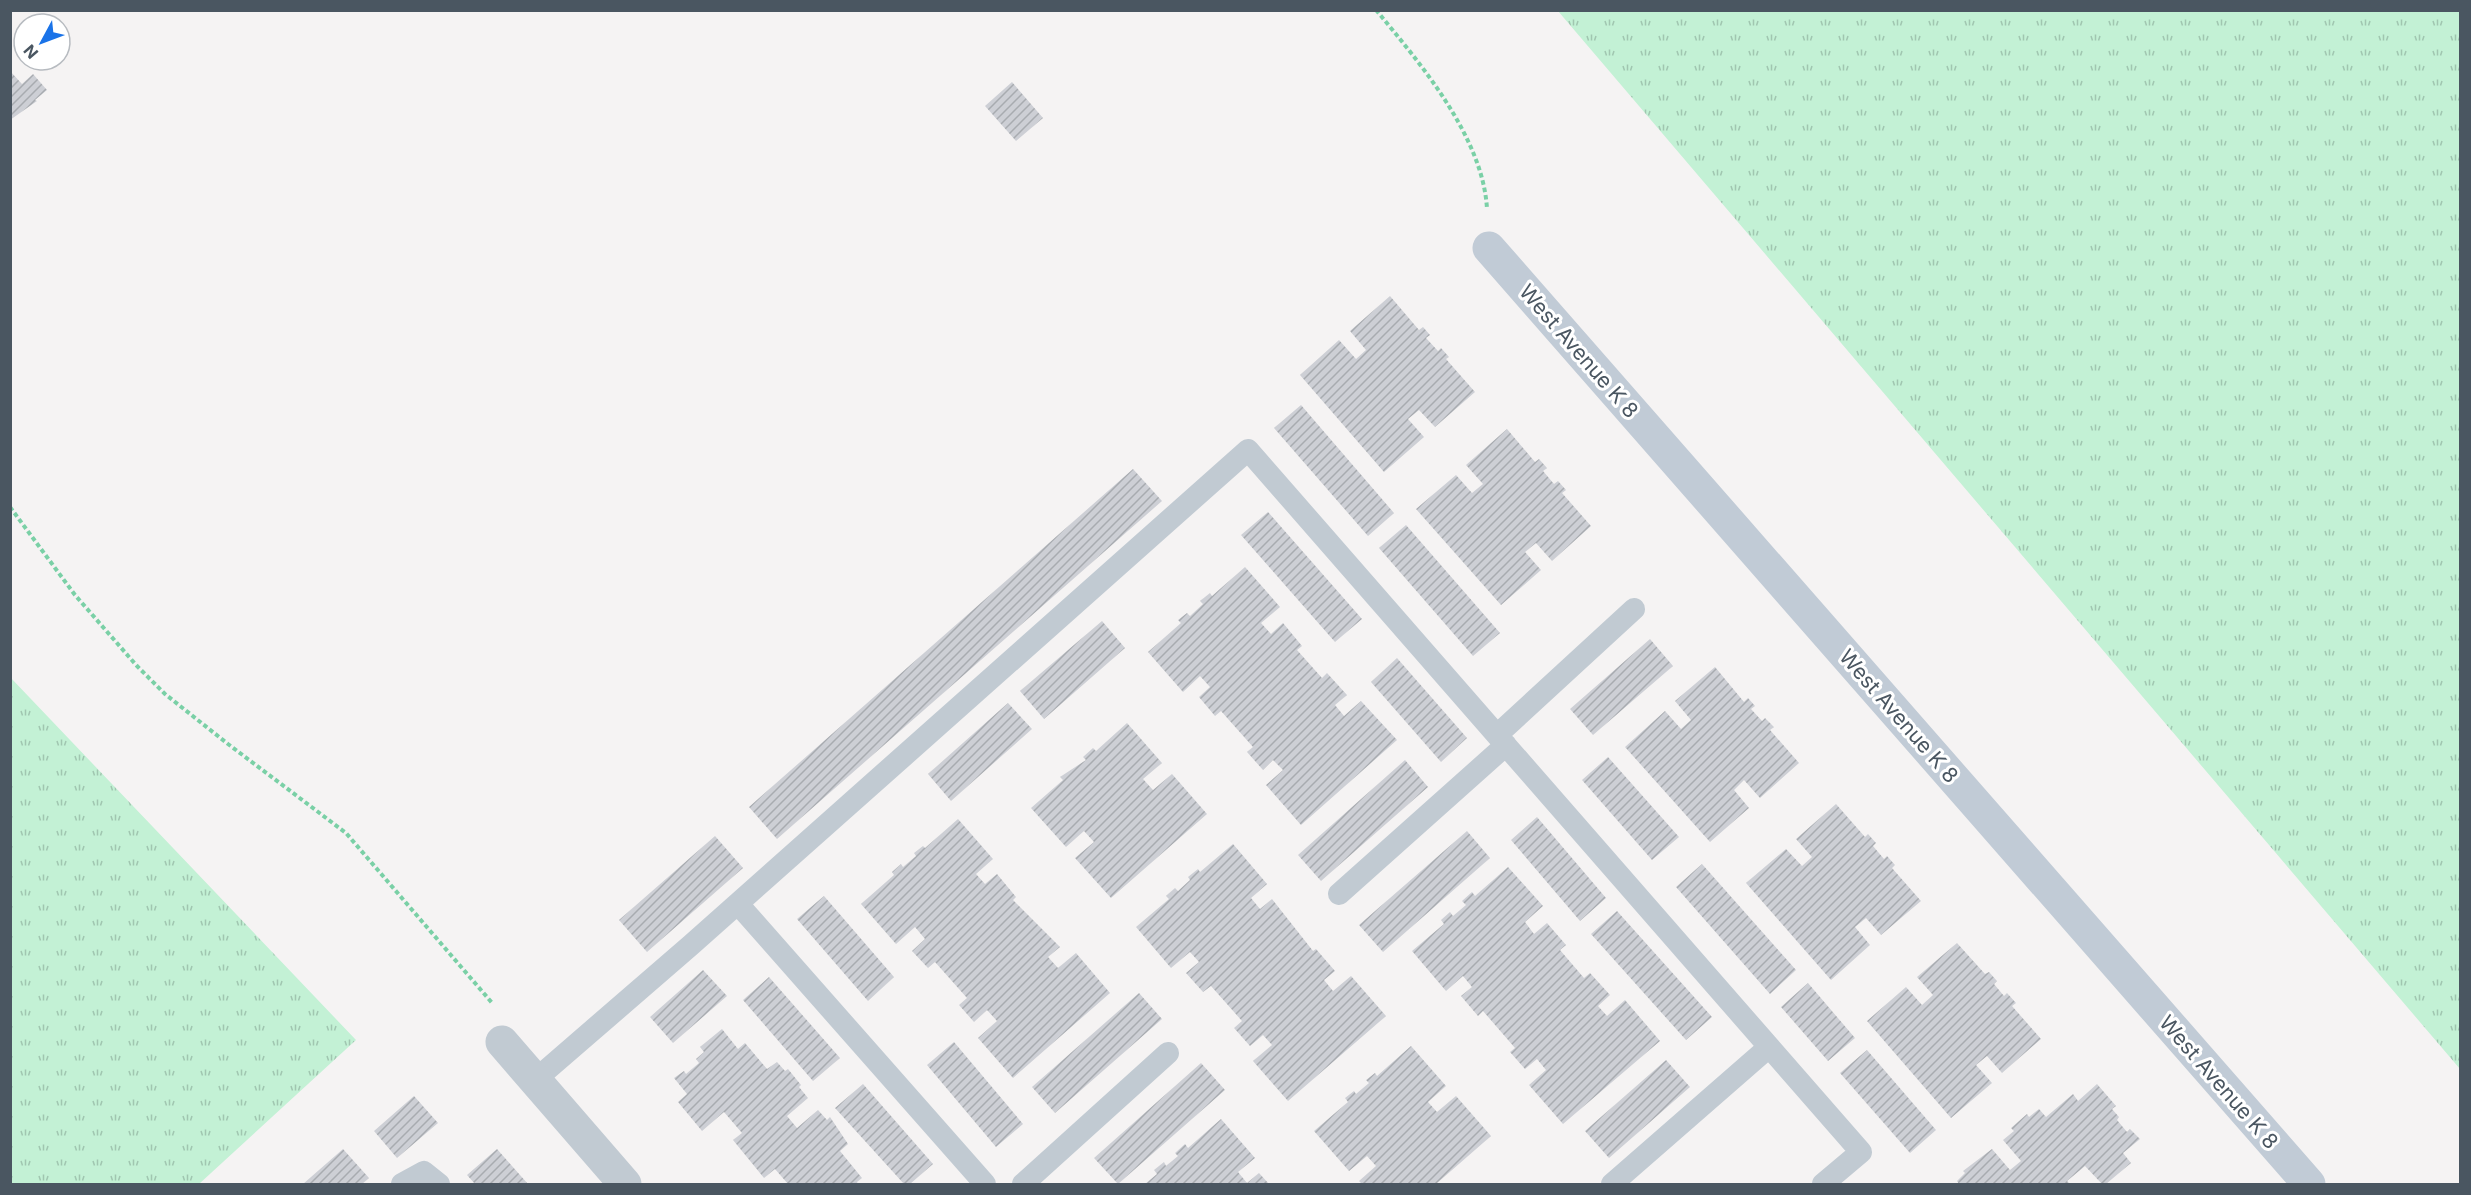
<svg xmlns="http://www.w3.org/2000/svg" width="2471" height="1195" font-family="Inter,sans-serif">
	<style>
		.grass { fill: url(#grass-tufts) }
		.building { fill: url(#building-hatch) }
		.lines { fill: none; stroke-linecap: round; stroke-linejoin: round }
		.path { stroke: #7ad0a6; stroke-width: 4; stroke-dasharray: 4.5 3; stroke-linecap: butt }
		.lane { stroke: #c1cad2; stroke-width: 22 }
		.street { stroke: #c1cad2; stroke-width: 33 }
		.secondary { stroke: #c1cbd6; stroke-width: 33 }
		.labels { text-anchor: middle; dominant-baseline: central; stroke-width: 6; stroke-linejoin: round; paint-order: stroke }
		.street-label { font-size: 21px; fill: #4a5661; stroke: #fff }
	</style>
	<defs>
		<pattern id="grass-tufts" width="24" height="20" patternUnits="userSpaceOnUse" patternTransform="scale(1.5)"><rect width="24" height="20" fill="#c3f1d5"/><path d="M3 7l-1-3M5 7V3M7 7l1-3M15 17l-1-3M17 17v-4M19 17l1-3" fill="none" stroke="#a0c6b0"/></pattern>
		<pattern id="building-hatch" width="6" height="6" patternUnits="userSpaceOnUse" patternTransform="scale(1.5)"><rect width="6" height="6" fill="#cdcfd5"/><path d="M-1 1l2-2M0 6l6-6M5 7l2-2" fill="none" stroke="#a8abb0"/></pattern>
	</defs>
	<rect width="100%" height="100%" fill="#f5f3f3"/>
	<!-- grass -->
	<path class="grass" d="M1558,11H2460V1069Z
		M10,677L356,1040L199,1184H11Z"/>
	<!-- building -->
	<path class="building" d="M10,71L22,84L33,74L47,90L35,100L37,101L10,120Z
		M1012,82L1043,118L1016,141L985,106Z
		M1390,296L1419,330L1423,327L1430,335L1426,338L1438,351L1441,348L1449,357L1446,359L1475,392L1435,427L1419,410L1408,419L1424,437L1384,472L1300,375L1339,340L1356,359L1366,350L1350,331Z
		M1301,405L1394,513L1368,536L1274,428Z
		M1507,429L1535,462L1539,459L1547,468L1543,471L1554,484L1558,481L1566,490L1562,493L1591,526L1552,561L1536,543L1525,552L1541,570L1501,605L1416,509L1456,475L1472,493L1483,484L1466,465Z
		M1133,469L1162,501L777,839L749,807Z
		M1268,512L1362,619L1335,642L1241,535Z
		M1406,525L1500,633L1473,656L1379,548Z
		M1245,567L1280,607L1261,623L1271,634L1283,623L1302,646L1297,650L1322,678L1327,673L1347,695L1335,705L1344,716L1361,701L1397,740L1301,825L1266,785L1283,770L1273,760L1263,770L1247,752L1253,747L1221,711L1215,716L1199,697L1210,687L1200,676L1183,692L1148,652L1181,623L1178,620L1187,613L1190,616L1203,604L1200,601L1210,593L1212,596Z
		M1102,621L1125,648L1044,719L1020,691Z
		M1650,639L1673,666L1593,735L1570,709Z
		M1397,658L1467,738L1441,762L1371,682Z
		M1715,667L1744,702L1748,698L1755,706L1751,709L1762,721L1765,718L1774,727L1770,730L1799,763L1760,798L1744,780L1734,790L1749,808L1710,842L1625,747L1665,711L1681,729L1691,720L1675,701Z
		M1008,703L1032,729L951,801L928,774Z
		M1127,723L1162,763L1143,779L1153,790L1172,774L1207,814L1111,898L1075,858L1094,842L1084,831L1066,847L1031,808L1063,780L1060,777L1086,760L1083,757L1093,748L1096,751Z
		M1608,757L1679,837L1652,860L1582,780Z
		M1405,760L1428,787L1321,881L1298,855Z
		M1836,804L1865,837L1868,834L1876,843L1873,846L1884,859L1887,856L1895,865L1892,868L1921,901L1881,935L1866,918L1855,927L1870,945L1831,980L1746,883L1786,849L1802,866L1812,857L1796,839Z
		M1537,817L1606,898L1580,921L1511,840Z
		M958,819L993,859L976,874L985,884L997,874L1016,897L1013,900L1060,947L1048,957L1058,968L1076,953L1110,993L1013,1078L978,1038L997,1021L987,1010L974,1022L959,1005L967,998L935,962L928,968L912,951L925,939L915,927L896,944L861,904L894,875L892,872L901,864L903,867L916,856L914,853L923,846L925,848Z
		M1467,831L1490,858L1383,952L1359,925Z
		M715,836L743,868L647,952L619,920Z
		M1233,844L1267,884L1251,898L1260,909L1272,899L1313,951L1316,949L1335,971L1324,980L1333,991L1351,976L1386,1016L1288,1101L1253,1061L1272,1045L1263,1035L1250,1046L1234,1028L1242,1021L1211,986L1203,992L1186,973L1199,962L1190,952L1171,968L1136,927L1169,899L1166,896L1175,888L1178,891L1190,880L1188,877L1198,869L1200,872Z
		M1702,864L1796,970L1770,994L1676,887Z
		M1508,867L1543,906L1525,922L1534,934L1547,923L1566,945L1560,950L1584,978L1590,973L1610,995L1598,1006L1607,1016L1625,1000L1660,1041L1563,1124L1529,1085L1546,1070L1537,1059L1525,1069L1510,1052L1515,1048L1483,1011L1478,1016L1461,996L1472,987L1463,976L1446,991L1412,951L1444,924L1441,920L1450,912L1453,916L1466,905L1462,901L1472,892L1475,896Z
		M824,896L894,977L868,1001L797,919Z
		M1617,911L1712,1017L1686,1040L1591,934Z
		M1957,943L1985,974L1989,972L1997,981L1994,984L2004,996L2007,993L2016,1003L2012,1006L2041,1039L2002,1073L1987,1056L1976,1065L1992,1083L1951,1118L1867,1021L1906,987L1922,1005L1933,995L1917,977Z
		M703,970L727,996L673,1043L650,1017Z
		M769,977L840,1058L813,1081L743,1000Z
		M1808,983L1855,1038L1828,1061L1781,1007Z
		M1139,993L1162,1019L1055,1113L1032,1087Z
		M722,1029L738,1049L745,1043L767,1069L777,1062L785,1071L788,1069L801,1085L799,1087L808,1098L787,1116L797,1128L818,1110L827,1120L830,1117L848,1144L840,1151L862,1178L857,1182L858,1184H788L775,1169L764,1178L733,1140L742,1133L724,1112L702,1131L678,1102L687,1094L674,1078L684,1071L686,1074L699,1063L696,1059L704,1052L700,1047Z
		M954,1042L1023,1124L996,1147L927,1065Z
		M1411,1046L1446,1086L1428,1102L1437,1112L1456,1096L1491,1136L1436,1184H1362L1359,1181L1376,1166L1367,1156L1349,1171L1314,1131L1348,1102L1345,1098L1354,1091L1356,1094L1369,1083L1366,1080L1375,1073L1377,1076Z
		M1867,1050L1936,1130L1910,1153L1840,1073Z
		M1666,1060L1690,1087L1609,1158L1585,1131Z
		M1201,1063L1225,1090L1118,1184L1094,1158Z
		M863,1084L933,1164L910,1184H904L835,1108Z
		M2097,1084L2116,1106L2112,1109L2119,1117L2117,1120L2127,1132L2130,1129L2140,1139L2123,1153L2131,1163L2106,1184H2102L2085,1166L2067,1181L2070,1184H1959L1957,1181L1965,1173L1963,1171L1992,1149L2010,1170L2021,1161L2003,1140L2014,1131L2011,1128L2027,1114L2029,1117L2039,1109L2046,1117L2073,1094L2078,1101Z
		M414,1096L438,1123L397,1158L374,1131Z
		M1221,1119L1255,1158L1238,1172L1247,1183L1259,1173L1269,1184H1145L1157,1174L1154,1170L1164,1162L1166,1166L1178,1156L1175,1153L1185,1144L1188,1148Z
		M343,1149L369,1178L362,1184H303Z
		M497,1149L528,1184H475L467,1175Z"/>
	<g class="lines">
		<!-- path -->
		<path class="path" d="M1376,10C1420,63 1483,137 1487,209
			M10,507L75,595L137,666L165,694L228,744L346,833L493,1004"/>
		<!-- lane -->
		<path class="lane" d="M1497,735L1634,609
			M1339,894L1506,745
			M738,904L985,1184
			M535,1080L691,945L1248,450L1861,1152L1823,1184
			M402,1184L424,1172L439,1184
			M1023,1184L1168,1053
			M1612,1184L1769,1047"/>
		<!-- street -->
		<path class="street" d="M502,1042L625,1184"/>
		<!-- secondary -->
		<path class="secondary" d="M1489,248L2309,1184"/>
	</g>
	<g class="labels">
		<!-- street labels -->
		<g class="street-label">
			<text transform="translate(1579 351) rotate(49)">West Avenue K 8</text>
			<text transform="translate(1899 716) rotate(49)">West Avenue K 8</text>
			<text transform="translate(2219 1082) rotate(49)">West Avenue K 8</text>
		</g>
	</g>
	<!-- border -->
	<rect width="2471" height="1195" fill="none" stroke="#4a5661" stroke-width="24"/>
	<!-- north arrow -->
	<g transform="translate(42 42) rotate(229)"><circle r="28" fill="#ffffff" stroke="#b7bbc0" stroke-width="1.5"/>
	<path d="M0-4.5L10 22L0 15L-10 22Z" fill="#1a73e8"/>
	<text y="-9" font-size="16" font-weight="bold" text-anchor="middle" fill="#4a5661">N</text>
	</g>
</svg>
